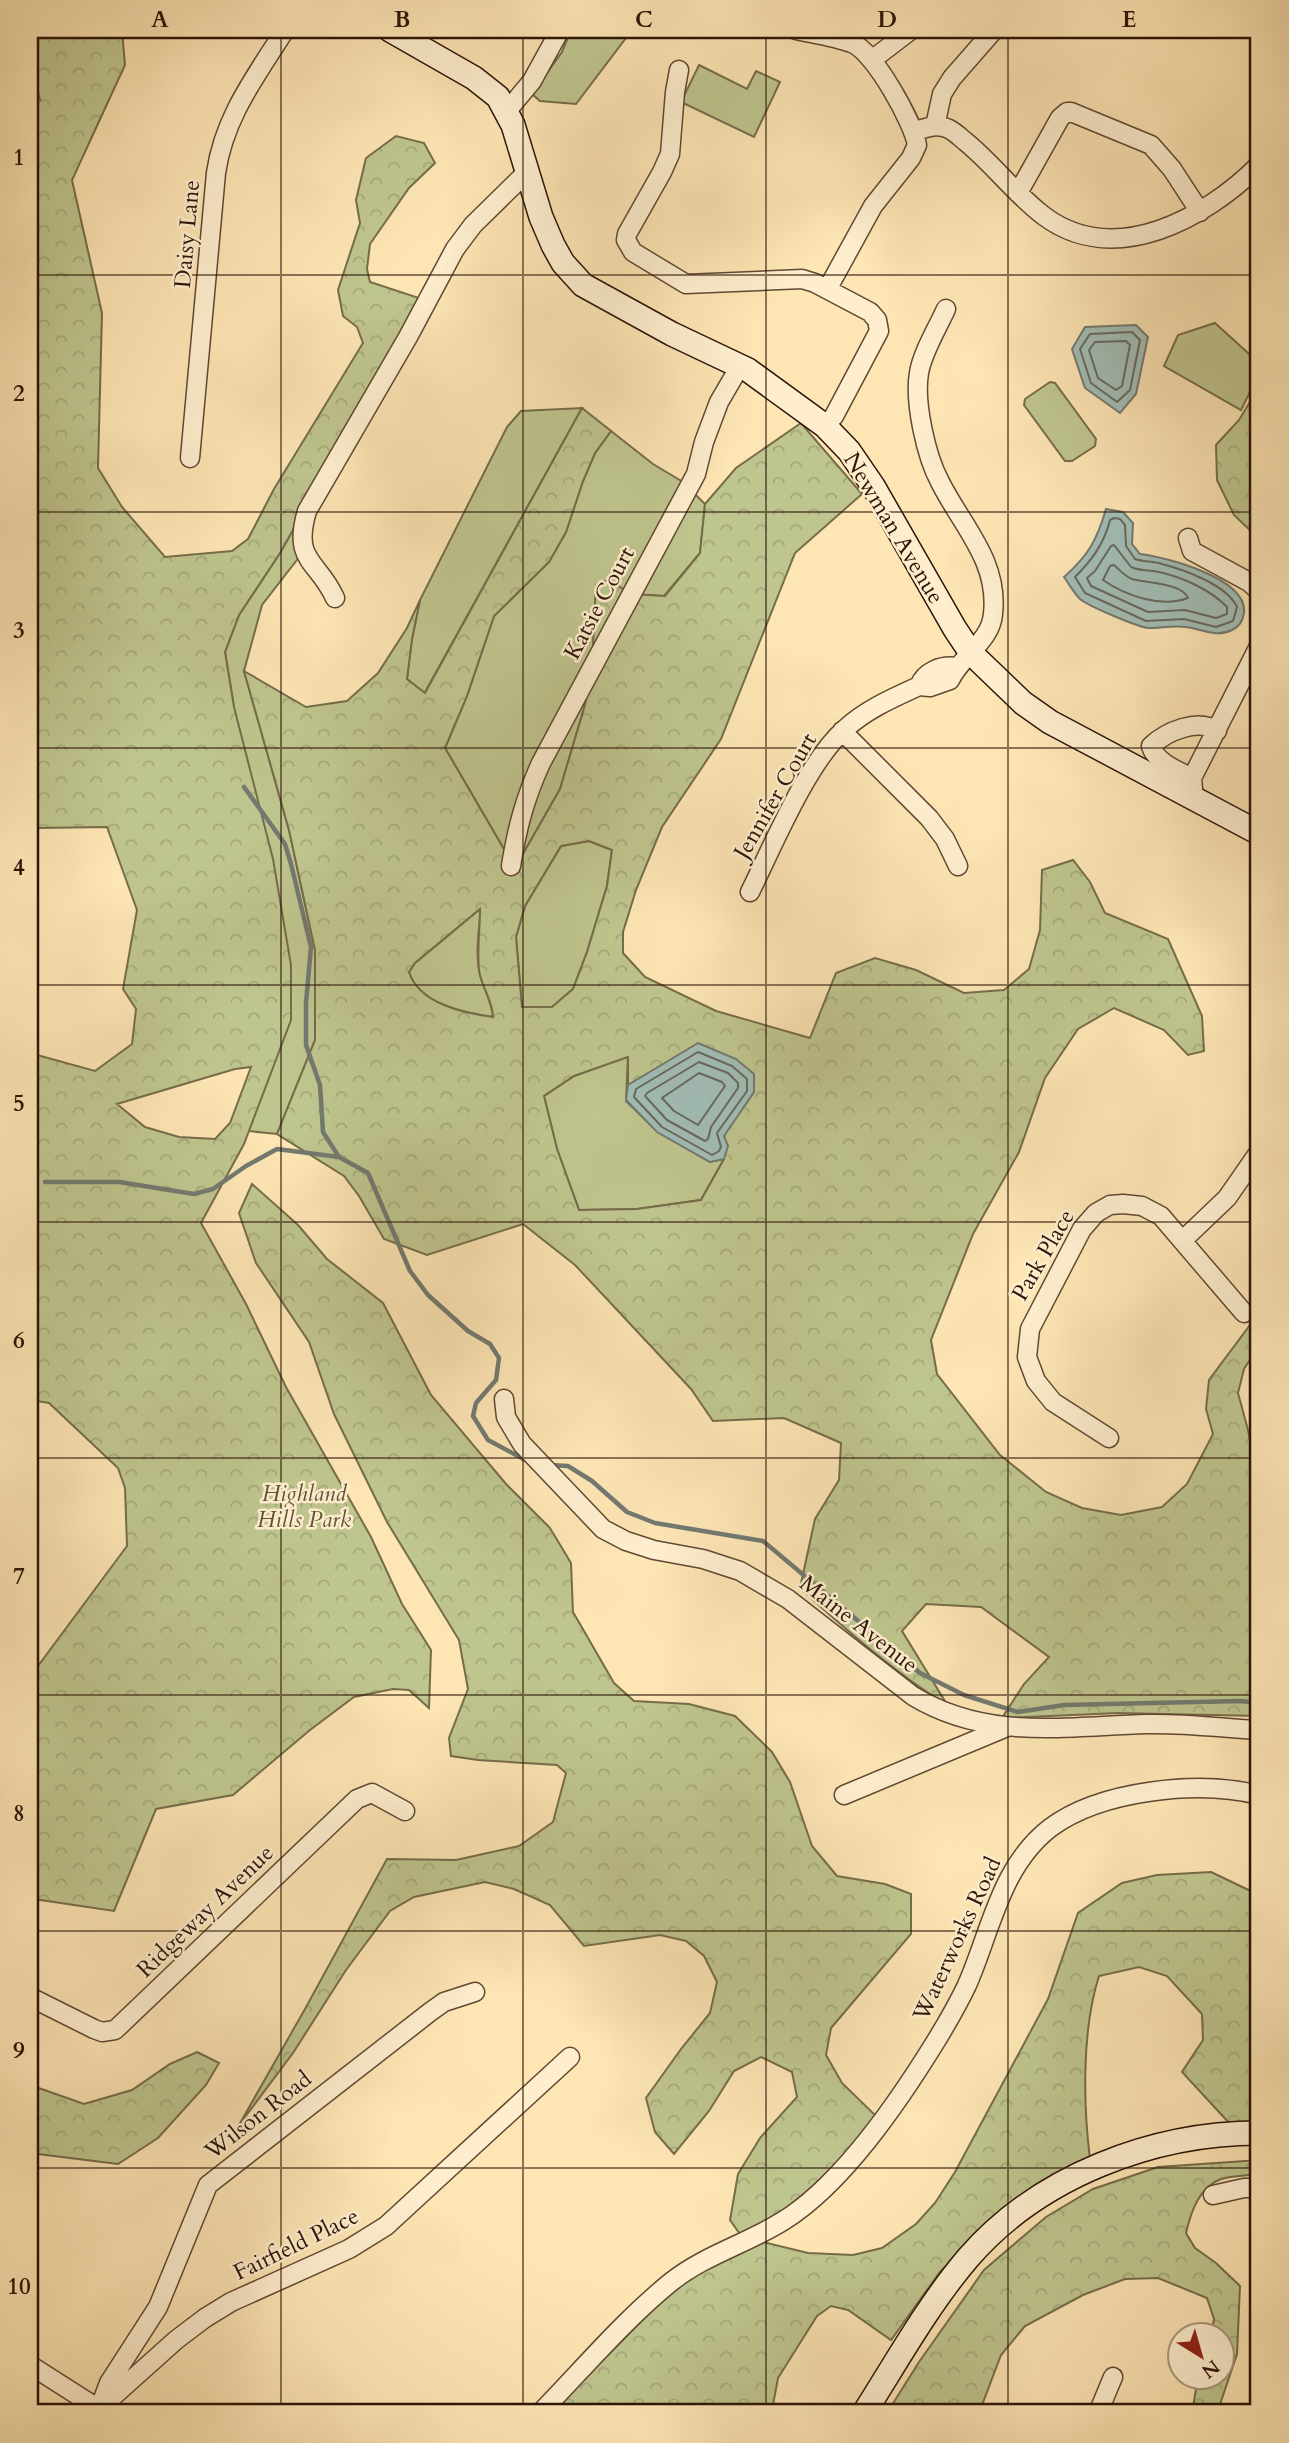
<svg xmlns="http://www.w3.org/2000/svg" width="1289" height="2443" font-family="Cardo,serif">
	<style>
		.green { fill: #bfc58e; stroke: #766c4a; stroke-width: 2 }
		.forest { fill: url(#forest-crowns); stroke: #766c4a; stroke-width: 2; fill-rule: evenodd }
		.water { fill: #a2bdb6; stroke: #737970; stroke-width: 2 }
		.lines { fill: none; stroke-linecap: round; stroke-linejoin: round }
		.shore { stroke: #67685e; stroke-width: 2 }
		.stream { stroke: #737970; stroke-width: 4.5 }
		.street-casing { stroke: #604832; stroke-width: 21 }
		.secondary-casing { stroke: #2c1407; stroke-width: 26 }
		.street { stroke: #feeece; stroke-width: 18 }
		.secondary { stroke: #feeece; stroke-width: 23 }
		.grid { fill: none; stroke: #2c1407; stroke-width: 2; stroke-opacity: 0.55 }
		.labels { text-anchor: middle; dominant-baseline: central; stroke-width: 5; stroke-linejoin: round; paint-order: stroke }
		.street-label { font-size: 23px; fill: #2c1407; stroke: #feeece }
		.park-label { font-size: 23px; font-style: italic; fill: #5f5236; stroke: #feeece }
		.neatline { fill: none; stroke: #2c1407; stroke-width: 2.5 }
		.grid-label { font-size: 23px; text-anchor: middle; font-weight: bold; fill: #2c1407 }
	</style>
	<defs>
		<pattern id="forest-crowns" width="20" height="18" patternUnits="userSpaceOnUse" patternTransform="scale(1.75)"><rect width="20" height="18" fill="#bfc58e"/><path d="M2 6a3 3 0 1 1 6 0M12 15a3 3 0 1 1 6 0" fill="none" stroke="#a4a879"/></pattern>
	</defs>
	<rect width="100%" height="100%" fill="#fde5b4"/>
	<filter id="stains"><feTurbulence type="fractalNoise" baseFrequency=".00286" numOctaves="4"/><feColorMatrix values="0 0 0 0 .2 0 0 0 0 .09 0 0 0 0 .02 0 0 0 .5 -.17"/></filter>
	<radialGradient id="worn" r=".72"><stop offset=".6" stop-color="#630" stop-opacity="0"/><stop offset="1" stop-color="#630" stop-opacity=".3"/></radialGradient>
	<!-- green -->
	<path class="green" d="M571,30H632L576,104L540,101L532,94L562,52Z
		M699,65L747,89L756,71L780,82L754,137L681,102Z
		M1215,323L1259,363V374L1241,410L1164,366L1178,335Z
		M1050,382L1055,383L1096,439L1095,446L1072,461H1065L1024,405L1025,399Z
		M582,408L424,694L407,679L412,639L420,600L507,427L521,411Z
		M611,431L653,464L683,482L705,504L700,553L664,596L629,594L596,586L592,667L585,705L560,789L515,868L445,748L467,696L494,616L549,562L566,532L583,481L595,453Z
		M298,521L300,556L262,605L244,671L289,830L315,950V1040L277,1134L248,1131L267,1080L234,707L225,652L239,615L280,553Z
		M589,841L612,850L607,886L587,952L573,989L552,1007H522L516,937L525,906L561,846Z
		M481,908C479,929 475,955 480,975C484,990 492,1002 493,1017C464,1013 419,1004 409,972L415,963Z
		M628,1056L626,1101L658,1132L710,1162L724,1159L701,1200L637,1209L579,1210L557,1149L544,1096L574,1076Z"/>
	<!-- forest -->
	<path class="forest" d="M30,30H122L125,65L72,180L102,313L98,468L122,507L165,557L232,551L248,539L274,489L363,343L357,327L343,316L338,290L360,223L356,200L366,158L396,136L424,143L435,163L409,188L370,244L367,269L370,282L422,299L280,553L239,615L225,652L234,707L273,859L291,965V1020L244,1144L201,1223L246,1304L286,1387L371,1537L402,1604L431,1650L429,1708L409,1690L393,1689L354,1697L310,1730L233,1795L156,1809L114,1911L34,1899L30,1893V1673L35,1670L127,1546L125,1488L118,1468L49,1403L30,1400V1053L95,1071L132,1044L136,1009L123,989L137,910L107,827L38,828L30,812V96L40,100L30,56ZM251,1067L230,1123L215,1139L179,1137L145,1127L117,1104L235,1069Z
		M1259,387V450L1256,454L1253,476L1259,484V539L1234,515L1217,480L1216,445L1239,420Z
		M582,408L611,431L595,453L583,481L566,532L549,562L494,616L467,696L445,748L515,868L560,789L585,705L592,667L596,586L610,579L629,594L665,596L700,553L705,504L736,468L801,423L862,494L795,553L721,739L662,827L636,890L623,932V953L645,977L716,1011L810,1038L836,973L875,958L916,970L964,993L1004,990L1029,969L1040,930L1042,870L1073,860L1090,882L1105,913L1168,939L1202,1016L1204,1051L1188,1055L1164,1030L1114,1008L1078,1029L1045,1078L1019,1152L973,1234L931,1340L937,1374L1000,1455L1046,1492L1082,1508L1121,1515L1162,1507L1187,1484L1213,1434L1206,1409L1209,1380L1259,1313V1346L1244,1369L1238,1393L1248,1430L1256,1471L1259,1476V1716L1118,1713L1002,1718L1024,1684L1049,1657L981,1607L926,1604L902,1631L948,1706C895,1673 846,1630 800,1588L815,1519L839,1480L841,1443L784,1418L713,1421L691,1389L575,1265L523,1224L427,1255L384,1239L359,1196L344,1176L277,1134L315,1040V950L289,830L244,671L306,707L347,701L378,673L407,628L420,600L412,639L407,679L425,693ZM589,841L612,850L607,886L587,952L573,989L552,1007H522L516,937L525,906L561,846ZM480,909C480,929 477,949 479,970C481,986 493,1001 493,1017C464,1013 419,1004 409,972L415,963ZM698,1044L754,1092L723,1136L724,1159L701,1200L637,1209L579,1210L557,1149L544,1096L574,1076L628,1057V1085Z
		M252,1184L298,1225L327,1259L383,1303L431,1395L506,1484L550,1528L571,1563L573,1612L614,1683L634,1701L689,1704L735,1716L772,1752L790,1782L812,1846L837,1876L885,1884L911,1894V1934L831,2028L826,2055L842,2083L877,2117C836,2167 799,2204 742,2237L730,2220L738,2174L760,2138L797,2097L792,2072L761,2057L734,2071L709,2111L674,2154L655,2132L646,2098L681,2049L710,2013L717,1982L704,1956L686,1941L660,1935L584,1946L550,1905L514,1889L485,1882L414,1897L390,1911L346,1970L293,2053L239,2125L305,2009L387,1859L456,1860L519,1846L553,1822L566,1773L557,1765L478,1760L451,1756L449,1738L468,1689L459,1640L387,1522L334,1414L309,1342L256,1263L239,1213Z
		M1211,1872L1259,1895V2125L1230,2124L1182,2072L1203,2040L1202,2014L1167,1976L1139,1967L1099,1976C1082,2029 1083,2103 1090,2159L982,2231L940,2272L891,2340L848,2310L831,2306L817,2316L778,2378L772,2410L773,2413H551L677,2285L723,2258L763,2242L808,2253L853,2255L882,2248L916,2224L935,2203L955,2172L1048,1999L1078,1913L1122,1883L1157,1875Z
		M197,2052L219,2063L206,2085L158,2138L118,2164L30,2153V2085L84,2104L132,2090L170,2064Z
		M1259,2160V2174C1247,2176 1232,2175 1221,2179C1199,2187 1191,2212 1186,2233L1195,2248L1216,2263L1240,2286L1237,2354L1217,2413H1192L1198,2377L1222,2376V2334H1211L1214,2319L1207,2298L1158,2278L1125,2279L1083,2295L1025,2326L1001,2355L979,2413H887L919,2362L984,2270L1046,2217L1093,2189L1158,2167Z"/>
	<!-- water -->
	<path class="water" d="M1136,325L1148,337L1136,394L1120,413L1085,388L1072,349L1085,327Z
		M1106,509L1123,512L1133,523L1132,544L1140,554C1165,557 1248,578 1244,613C1243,620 1239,627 1232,630C1216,638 1202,629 1186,627C1174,625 1161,628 1148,628C1138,627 1088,606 1080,599C1074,593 1069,584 1064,577C1088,556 1097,540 1106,509Z
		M698,1043L736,1059L754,1074V1092L724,1136L728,1146L724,1159L710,1162L657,1132L626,1100L628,1085Z"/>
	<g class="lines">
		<!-- shore -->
		<path class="shore" d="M1132,332L1140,340L1130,390L1117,402L1091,383L1080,349L1090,334Z
			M1126,341L1130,345L1122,386L1116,390L1098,378L1089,350L1095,342Z
			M1114,518L1120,519L1125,525L1126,546L1135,559C1144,562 1153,561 1162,564C1185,570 1227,585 1237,607L1233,621L1216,627L1184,619L1146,621L1085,593L1075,577C1092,560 1104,544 1110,520Z
			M1114,545L1131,567C1140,571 1149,570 1159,572C1182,577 1211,590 1227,607V614L1216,618L1185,610L1148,612L1091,586L1087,578L1095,571L1111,546Z
			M1114,565C1120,570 1124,576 1132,579C1146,583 1182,583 1188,598C1161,608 1126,596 1103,580L1110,566Z
			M698,1052L732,1066L747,1079V1091L717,1133L721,1147L719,1151L712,1155L662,1127L634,1097L636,1089Z
			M699,1062L728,1073L738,1083V1088L711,1127L708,1139L705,1141L667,1120L645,1096L647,1093Z
			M699,1073L722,1082L725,1086L698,1125L674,1111L662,1098Z"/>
		<!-- stream -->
		<path class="stream" d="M244,787L285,844L291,864L311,947L306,1003V1045L320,1085L323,1132L339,1157
			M45,1182H119L194,1194L213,1189L246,1166L277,1149L339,1157L368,1173L410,1271L428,1295L468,1331L490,1344L499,1358L496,1380L476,1403L473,1416L488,1440L531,1463
			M550,1465L568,1466L592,1481L627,1512L655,1523L763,1541L920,1673L964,1695L1018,1712L1064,1705L1241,1701L1259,1703"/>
		<!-- street casing -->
		<g class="street-casing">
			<path id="street" d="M796,30C815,34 836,37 854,44C875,54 913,122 917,145L911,158L873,206L828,288
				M873,59L911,30
				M679,70L675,92L670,154L662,172L627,234L626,240L633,252L686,284L802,279L815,283L870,312L877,320L879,331L834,416L825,426
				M507,111L532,81L560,30
				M935,126L942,94L952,78L994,30
				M913,132C925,128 937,123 949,129C955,132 961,138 966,142C994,165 1015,194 1044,216C1115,269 1206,218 1259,165
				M1018,193L1060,118L1067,112H1071L1151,145L1172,169L1200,212
				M190,458L216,173C224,117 256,76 285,30
				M1188,538L1192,551L1249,582L1259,591
				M335,598C318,560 292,562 307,511L408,337L455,249L473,225L527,172
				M919,686L930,687L950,680C961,656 991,641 993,614C999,561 962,526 940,482C926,456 914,402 919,373C922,353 938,327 946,309
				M842,731L929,818L945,839L958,866
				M1192,778C1179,771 1155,762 1151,746C1167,731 1198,718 1217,731
				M1194,799L1192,778L1259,646
				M511,866C517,828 525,798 541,763L696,474L704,442L719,402L740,366
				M750,892C773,846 807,762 845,729C867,709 893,698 919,686C925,671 941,665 956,667
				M1183,1240L1227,1198L1259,1152
				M504,1399L506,1417L522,1444L603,1529L626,1541L654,1550L703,1559L740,1571L788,1599L913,1696C987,1741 1066,1726 1147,1724C1184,1723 1222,1728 1259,1730
				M1109,1438L1053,1402L1036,1381L1027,1357L1030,1329L1082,1229L1096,1213L1110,1205L1123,1204L1142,1206L1161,1216L1244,1313
				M844,1795L1007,1727
				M30,1997L94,2029L102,2032L115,2030L357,1799L372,1793L405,1811
				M1213,2195L1244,2188H1259
				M30,2365L99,2409
				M100,2407L109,2383L158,2307L208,2185L430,2012L444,2002L475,1992
				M99,2409L176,2340L205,2318L231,2302L349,2249L386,2226L570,2057
				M540,2413C583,2369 623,2321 671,2282C705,2255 746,2244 783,2221C843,2184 899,2101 936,2041C947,2023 958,2004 967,1985C991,1931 1000,1867 1050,1828C1101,1790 1198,1780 1259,1795
				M1098,2413L1113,2377"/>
		</g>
		<!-- secondary casing -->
		<g class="secondary-casing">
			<path id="secondary" d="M390,30L474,78L498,97L513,125L541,217L553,245L563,263L583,285L672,334L748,370L825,426L849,451L873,486L955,629L971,653L1023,703L1050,722L1259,833
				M864,2413C897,2361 928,2305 968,2258C1039,2176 1153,2133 1259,2133"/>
		</g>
		<!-- street -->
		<use href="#street" class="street"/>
		<!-- secondary -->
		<use href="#secondary" class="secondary"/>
	</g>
	<!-- grid -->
	<path class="grid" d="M281,30V2413M523,30V2413M766,30V2413M1008,30V2413M30,275H1259M30,512H1259M30,748H1259M30,985H1259M30,1222H1259M30,1458H1259M30,1695H1259M30,1931H1259M30,2168H1259"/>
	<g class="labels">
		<!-- street labels -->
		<g class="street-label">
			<text transform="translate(187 234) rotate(-85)">Daisy Lane</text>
			<text transform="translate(894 528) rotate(59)">Newman Avenue</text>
			<text transform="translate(599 603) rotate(-62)">Katsie Court</text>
			<text transform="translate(775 796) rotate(-60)">Jennifer Court</text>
			<text transform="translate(1043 1255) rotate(-60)">Park Place</text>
			<text transform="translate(859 1624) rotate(38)">Maine Avenue</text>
			<text transform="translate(205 1911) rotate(-44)">Ridgeway Avenue</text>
			<text transform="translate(957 1939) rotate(-65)">Waterworks Road</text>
			<text transform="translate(258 2115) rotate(-38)">Wilson Road</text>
			<text transform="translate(296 2244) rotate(-26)">Fairfield Place</text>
		</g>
		<!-- park labels -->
		<g class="park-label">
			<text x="304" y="1493">Highland<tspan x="304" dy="26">Hills Park</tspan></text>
		</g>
	</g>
	<!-- margin -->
	<rect width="1289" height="2443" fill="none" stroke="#fde5b4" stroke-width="77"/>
	<!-- north arrow -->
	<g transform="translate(1201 2356) rotate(143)"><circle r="33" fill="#feeece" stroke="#aa977e" stroke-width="2"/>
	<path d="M0-5L12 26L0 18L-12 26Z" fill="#8f2418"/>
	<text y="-10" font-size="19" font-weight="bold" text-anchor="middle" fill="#2c1407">N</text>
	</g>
	<rect x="38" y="38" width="1212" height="2366" class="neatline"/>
	<g class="grid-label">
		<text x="160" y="27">A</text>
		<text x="402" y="27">B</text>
		<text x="644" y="27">C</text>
		<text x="887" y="27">D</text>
		<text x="1129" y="27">E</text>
		<text x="19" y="165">1</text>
		<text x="19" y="401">2</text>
		<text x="19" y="638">3</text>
		<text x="19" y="875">4</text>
		<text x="19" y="1111">5</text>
		<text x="19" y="1348">6</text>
		<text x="19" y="1584">7</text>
		<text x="19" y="1821">8</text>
		<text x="19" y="2058">9</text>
		<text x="19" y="2294">10</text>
	</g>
	<rect width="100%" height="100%" filter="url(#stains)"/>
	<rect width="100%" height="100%" fill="url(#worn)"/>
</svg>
